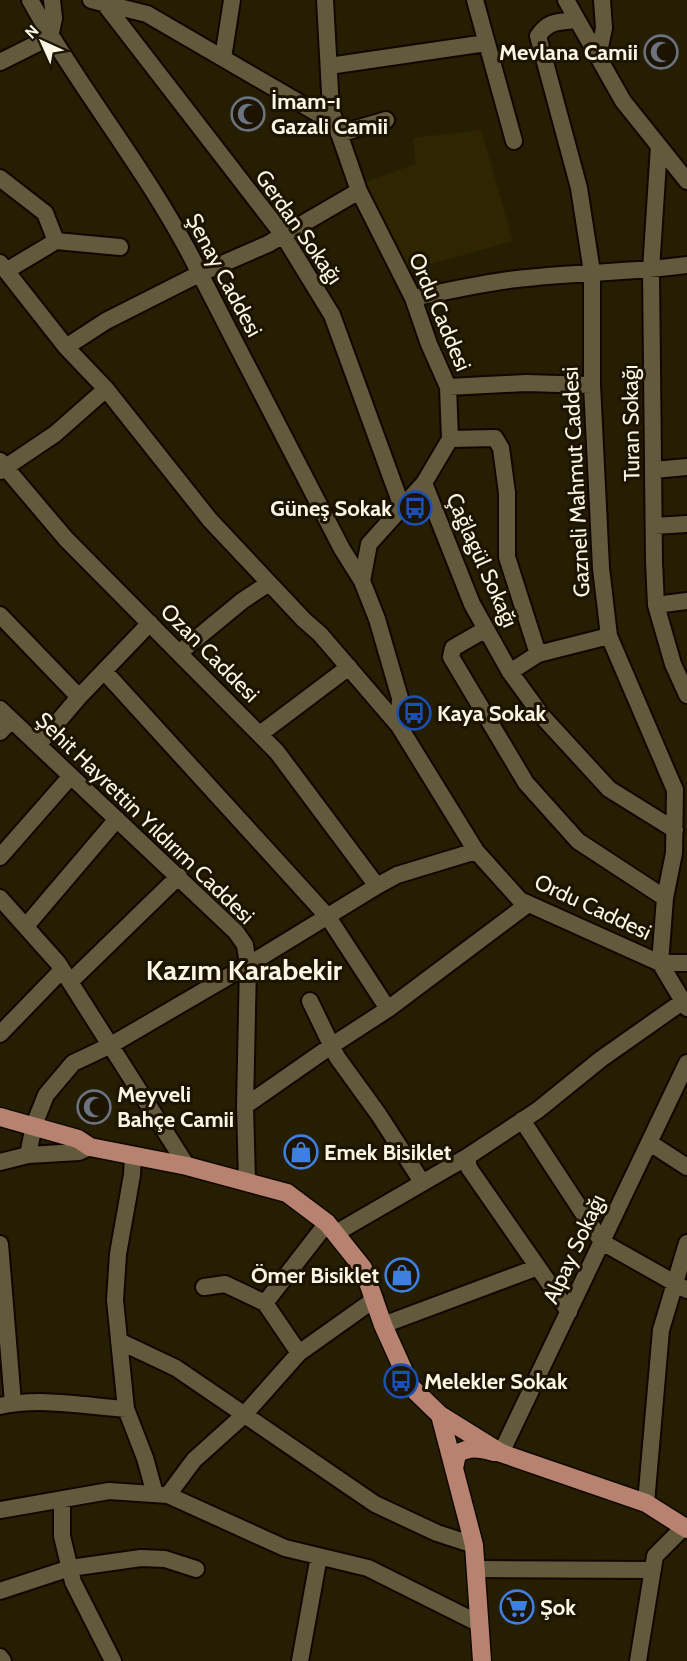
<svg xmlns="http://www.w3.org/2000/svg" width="687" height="1661" font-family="Cabin,sans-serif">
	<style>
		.built { fill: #302501 }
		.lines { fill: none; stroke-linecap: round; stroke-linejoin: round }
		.minor-casing { stroke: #0f0700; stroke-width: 20 }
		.major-casing { stroke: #0f0700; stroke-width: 21 }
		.minor { stroke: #635a3e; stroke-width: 16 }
		.major { stroke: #b78370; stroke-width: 18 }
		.labels { text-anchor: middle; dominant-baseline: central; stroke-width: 6; stroke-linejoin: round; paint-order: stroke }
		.poi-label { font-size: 22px; font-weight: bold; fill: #faf5e5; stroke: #1c1400; text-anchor: start }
		.street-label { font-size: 22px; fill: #faf5e5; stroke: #1c1400 }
		.district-label { font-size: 28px; font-weight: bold; fill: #faf5e5; stroke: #1c1400 }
	</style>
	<rect width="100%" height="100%" fill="#261e03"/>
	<!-- built -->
	<path class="built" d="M481,130L513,241L406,271L364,182L416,164L413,138Z"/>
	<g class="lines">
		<!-- minor casing -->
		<g class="minor-casing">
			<path id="minor" d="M30,0C80,90 147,170 194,262C243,358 293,454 342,549L362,581
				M91,0L147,14L336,124
				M325,0L331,110L359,191L413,298L429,344L448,387L450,439L424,483L369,544L362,581L377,619L400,698L399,726
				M475,0L514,141
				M566,0L623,101L687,181
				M104,3L283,235L332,315L402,507
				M577,20C559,22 549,20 538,36L579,188L592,272V385L601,568L609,636L675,790L674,853L665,898L660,963H687
				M598,57L604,28L602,0
				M223,58L232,0
				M0,62L50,37L54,18L52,0
				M329,66L486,43
				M339,134L386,120
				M659,146L651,270L654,562L656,605L673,664L687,695
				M0,178L45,213L56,241L6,271
				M56,241L120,247
				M0,263L66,347L106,389L210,520L304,620L320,634L399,726L476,851L520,900L660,963L687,1008
				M413,298C448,291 482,283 517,279C574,272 631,273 687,265
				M66,347L106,321L199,274L268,244L359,191
				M448,387L526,383L592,385
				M450,439L495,438L501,448L507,493V557L538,654
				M0,461L66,539L277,752L377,886
				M654,470L687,467
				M0,471L55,434L106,389
				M424,483L472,604L510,672L542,716L609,789L675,830
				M654,526L687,524
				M656,605L687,601
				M0,615L79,697
				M486,629L453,648L451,657L526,783L578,841L665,898
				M179,653L242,601L269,583
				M104,671L328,917L388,1009
				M510,672L538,654L609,636
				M0,709L236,932L245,945L248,965L245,1106L247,1181
				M0,732L11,720
				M260,734L349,667
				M38,745L79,697L150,623
				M0,857L71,776
				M0,898L58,963L187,1166
				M26,926L117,819
				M70,982L179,876
				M310,1001L337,1057L379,1115L422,1182
				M0,1034L62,970
				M245,1106L331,1046L388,1009L528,904
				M522,1120L602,1242L687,1290
				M650,1143L687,1167
				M28,1155L34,1125L46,1095L73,1063L111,1045L248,965L377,886L397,875L476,851
				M133,1155L132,1175L118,1254L115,1300L126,1409L145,1458L155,1494
				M467,1157L469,1168L569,1312
				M0,1162L28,1155L79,1152L90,1147
				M336,1233L467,1157L538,1110L601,1059L682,1002
				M0,1244L13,1403
				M204,1287L225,1284L265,1303
				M383,1325L538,1267
				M119,1341L176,1368L375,1504L437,1533L474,1545
				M299,1353L265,1303L327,1223
				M0,1406C40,1397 85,1406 126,1409
				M501,1453L687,1063
				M168,1495L194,1460L244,1415L299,1353L375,1299
				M62,1499V1536L73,1582L113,1661
				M646,1503L661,1330L687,1243
				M0,1510L109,1491L168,1495L285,1548L368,1568L480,1624
				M476,1569L653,1570
				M0,1591L70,1568L141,1558L165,1559L196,1569
				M0,1657L3,1661
				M300,1661L319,1556
				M638,1661L655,1556L684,1527"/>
		</g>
		<!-- major casing -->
		<g class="major-casing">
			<path id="major" d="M0,1117L78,1139L90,1147L187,1166L287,1193L327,1223L363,1268L383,1325L411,1387L440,1415L501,1453L646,1503L687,1529
				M440,1415L474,1545L482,1661
				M454,1468L457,1454C470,1446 479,1448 494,1452"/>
		</g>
		<!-- minor -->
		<use href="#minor" class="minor"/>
		<!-- major -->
		<use href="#major" class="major"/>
	</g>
	<!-- icons -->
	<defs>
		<g id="mosque-ring" transform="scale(1.725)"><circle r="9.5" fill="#1c1400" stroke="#6b7280" stroke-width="1.5"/><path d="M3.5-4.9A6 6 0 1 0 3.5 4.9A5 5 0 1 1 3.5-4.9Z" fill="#6b7280"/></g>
		<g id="bus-ring" transform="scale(1.725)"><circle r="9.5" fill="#1c1400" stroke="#1a4fb4" stroke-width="1.5"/><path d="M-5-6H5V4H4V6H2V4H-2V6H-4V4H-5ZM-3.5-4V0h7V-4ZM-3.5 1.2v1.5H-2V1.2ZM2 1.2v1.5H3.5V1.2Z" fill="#1a4fb4"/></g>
		<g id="shop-ring" transform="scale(1.725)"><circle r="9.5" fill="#1c1400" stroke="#3f7fe0" stroke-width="1.5"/><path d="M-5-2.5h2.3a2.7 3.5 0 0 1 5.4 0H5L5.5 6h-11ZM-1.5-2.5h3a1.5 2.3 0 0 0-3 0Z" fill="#3f7fe0"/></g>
		<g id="supermarket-ring" transform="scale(1.725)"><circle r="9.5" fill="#1c1400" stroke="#3f7fe0" stroke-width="1.5"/><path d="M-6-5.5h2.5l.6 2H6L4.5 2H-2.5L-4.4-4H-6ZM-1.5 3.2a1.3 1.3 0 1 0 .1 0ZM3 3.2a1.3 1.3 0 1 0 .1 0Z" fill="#3f7fe0"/></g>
	</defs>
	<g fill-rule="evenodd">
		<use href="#mosque-ring" x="661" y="52"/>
		<use href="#mosque-ring" x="248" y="114"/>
		<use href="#bus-ring" x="415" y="508"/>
		<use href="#bus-ring" x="414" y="713"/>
		<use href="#mosque-ring" x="94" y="1107"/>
		<use href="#shop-ring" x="301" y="1152"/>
		<use href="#shop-ring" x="402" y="1275"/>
		<use href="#bus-ring" x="401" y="1381"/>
		<use href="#supermarket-ring" x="517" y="1607"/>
	</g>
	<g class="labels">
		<!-- poi labels -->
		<g class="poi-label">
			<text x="638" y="52" text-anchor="end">Mevlana Camii</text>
			<text x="271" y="101">İmam-ı<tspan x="271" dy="25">Gazali Camii</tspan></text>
			<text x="392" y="508" text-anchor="end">Güneş Sokak</text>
			<text x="437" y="713">Kaya Sokak</text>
			<text x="117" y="1094">Meyveli<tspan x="117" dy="25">Bahçe Camii</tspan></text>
			<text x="324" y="1152">Emek Bisiklet</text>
			<text x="379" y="1275" text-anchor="end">Ömer Bisiklet</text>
			<text x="424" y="1381">Melekler Sokak</text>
			<text x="540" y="1607">Şok</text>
		</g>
		<!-- street labels -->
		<g class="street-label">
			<text transform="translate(299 227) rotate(55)">Gerdan Sokağı</text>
			<text transform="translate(224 275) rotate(62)">Şenay Caddesi</text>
			<text transform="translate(440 312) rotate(67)">Ordu Caddesi</text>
			<text transform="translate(631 423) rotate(-91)">Turan Sokağı</text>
			<text transform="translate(576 482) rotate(-93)">Gazneli Mahmut Caddesi</text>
			<text transform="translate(482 560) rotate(66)">Çağlagül Sokağı</text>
			<text transform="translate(210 653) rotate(45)">Ozan Caddesi</text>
			<text transform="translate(145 818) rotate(44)">Şehit Hayrettin Yıldırım Caddesi</text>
			<text transform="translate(593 907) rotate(25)">Ordu Caddesi</text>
			<text transform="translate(574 1249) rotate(-65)">Alpay Sokağı</text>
		</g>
		<!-- district labels -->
		<g class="district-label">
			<text x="244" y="970">Kazım Karabekir</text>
		</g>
	</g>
	<!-- north arrow -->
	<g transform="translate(42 42) rotate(315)" stroke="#1c1400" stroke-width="4.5" paint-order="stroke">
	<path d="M0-4.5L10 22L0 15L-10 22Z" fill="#faf5e5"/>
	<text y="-9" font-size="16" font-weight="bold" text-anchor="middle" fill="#faf5e5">N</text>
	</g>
</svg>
